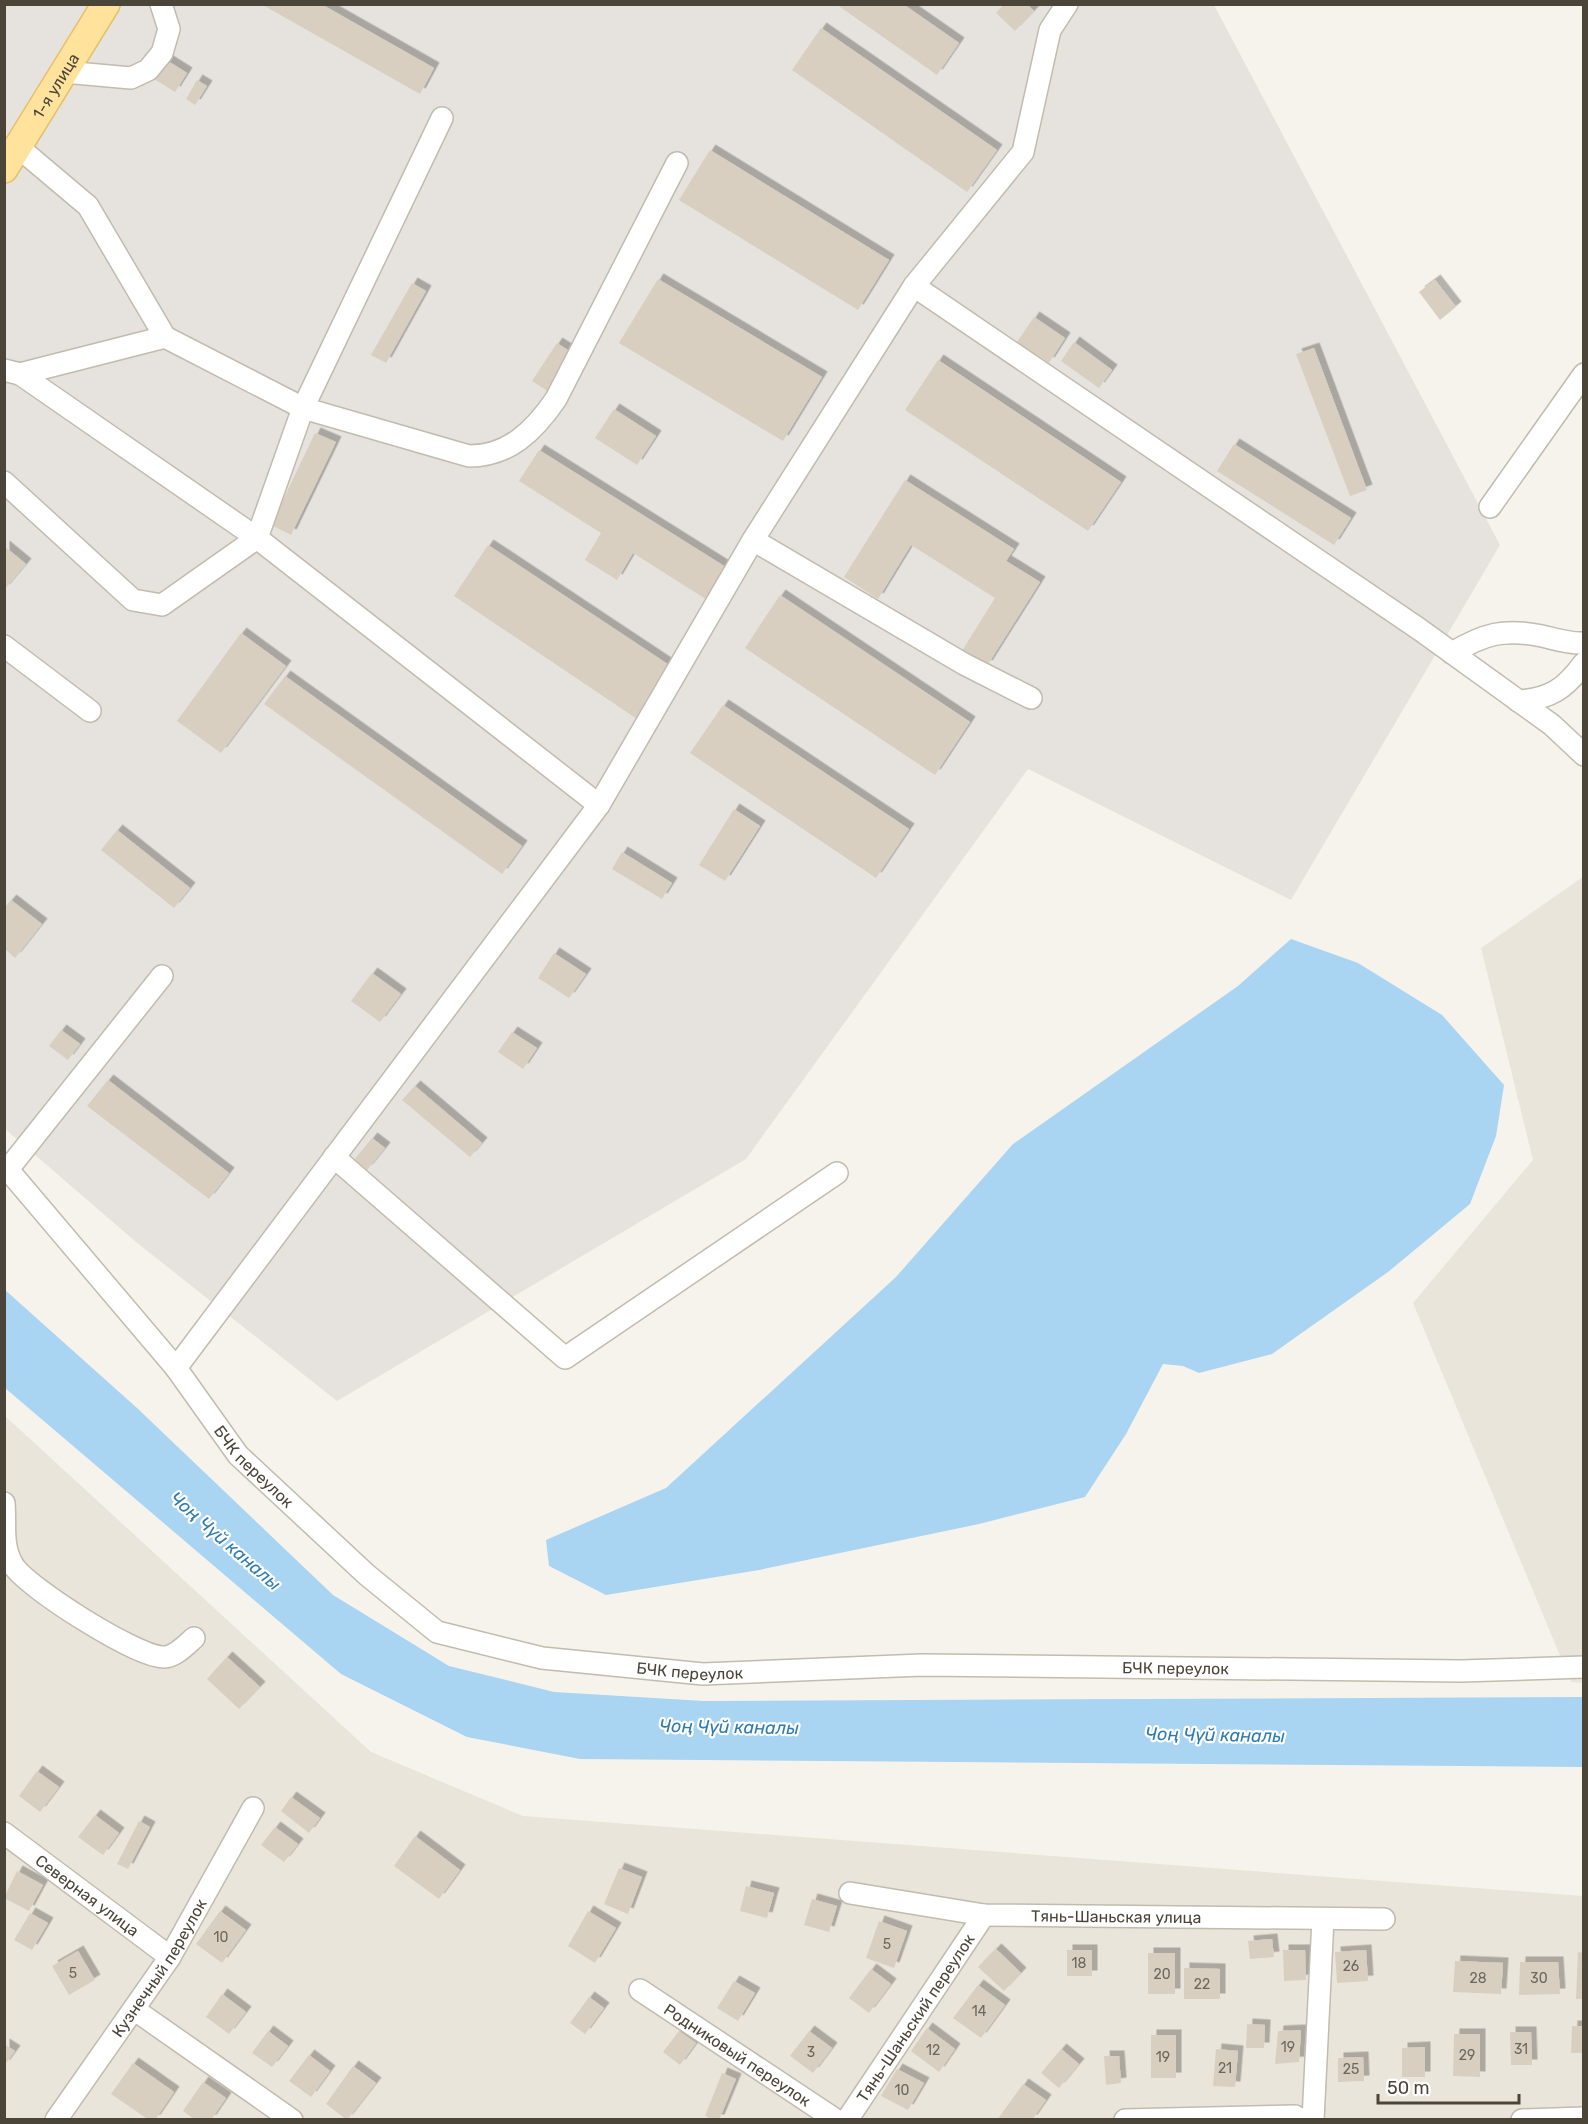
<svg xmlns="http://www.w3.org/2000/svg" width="1588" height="2124" font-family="Rubik,sans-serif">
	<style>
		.residential { fill: #eae5da }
		.industrial { fill: #e6e2dd }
		.water { fill: #a9d4f2 }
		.building { fill: #d8cfc1; filter: url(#shadow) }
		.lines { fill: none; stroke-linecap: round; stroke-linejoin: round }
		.minor-casing { stroke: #c2bbae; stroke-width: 24 }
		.major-casing { stroke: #e6c16a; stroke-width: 30 }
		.minor { stroke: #fff; stroke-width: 21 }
		.major { stroke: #ffe39c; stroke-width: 27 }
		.labels { text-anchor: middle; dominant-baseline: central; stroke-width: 4.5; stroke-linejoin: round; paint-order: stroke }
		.number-label { font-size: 14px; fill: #6e675b }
		.street-label { font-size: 16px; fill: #4b4439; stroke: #fff }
		.water-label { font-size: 18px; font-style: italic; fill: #2e7ab2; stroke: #fff }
	</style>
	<defs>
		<filter id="shadow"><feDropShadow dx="5.5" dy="-5.5" stdDeviation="0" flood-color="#0004"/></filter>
	</defs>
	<rect width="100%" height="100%" fill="#f6f3ec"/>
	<!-- residential -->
	<path class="residential" d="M1583,877V1683L1571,1682L1413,1303L1533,1160L1481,948Z
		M4,1415L371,1752L523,1816L1583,1896V2119H5Z"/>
	<!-- industrial -->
	<path class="industrial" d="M5,5H1214L1500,545L1291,900L1028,769L746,1159L337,1401L136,1242L5,1129Z"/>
	<!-- water -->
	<path class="water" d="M1291,939L1358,963L1442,1015L1504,1085L1496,1136L1470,1204L1388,1272L1272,1354L1199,1373L1183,1366L1163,1364L1126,1434L1085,1497L979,1524L759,1570L606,1595L549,1566L546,1540L666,1488L896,1277L1013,1144L1238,986Z
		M4,1289L137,1408L333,1595L449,1666L554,1692L704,1701L1583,1697V1767L580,1759L467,1737L341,1674L5,1388Z"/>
	<!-- building -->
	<path class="building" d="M261,4H321L434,68L420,94Z
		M836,4H903L959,43L937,75Z
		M1004,4H1027L1034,11L1015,31L996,13Z
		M821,28L997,150L967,192L792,70Z
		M152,51L187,73L175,92L140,70Z
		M197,80L207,86L195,105L186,99Z
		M710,150L889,260L858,310L679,200Z
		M658,279L822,377L783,441L619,343Z
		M1435,280L1456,307L1440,320L1419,292Z
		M412,283L426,291L386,363L371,355Z
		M1034,317L1065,338L1049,363L1017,342Z
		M1074,342L1112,370L1099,388L1061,361Z
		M557,343L574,354L549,392L532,381Z
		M1314,348L1367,490L1350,496L1296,354Z
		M938,360L1121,482L1088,531L905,410Z
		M614,409L656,436L637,465L595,438Z
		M315,433L336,442L291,535L271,525Z
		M1234,444L1351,518L1334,545L1217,471Z
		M539,450L732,571L712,603L633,553L617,580L585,560L601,533L519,481Z
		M905,480L1014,549L1006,561L1040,582L987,666L962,651L995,598L911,545L878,599L844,577Z
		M488,545L669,665L637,719L454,596Z
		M4,546L26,564L4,590Z
		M780,595L970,722L935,775L745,648Z
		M241,633L286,666L221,753L177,721Z
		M285,676L522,846L502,874L264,704Z
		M723,705L909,829L876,878L690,753Z
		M734,809L760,826L725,881L699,865Z
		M117,830L190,888L174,908L101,850Z
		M622,852L672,883L662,899L612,869Z
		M11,900L42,924L15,958L5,949V907Z
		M554,953L586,974L569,998L538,978Z
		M372,973L401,994L380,1022L351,1001Z
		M61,1030L80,1044L68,1060L49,1046Z
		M512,1032L537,1048L523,1069L498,1052Z
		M108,1080L229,1173L209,1199L87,1106Z
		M415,1086L482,1143L470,1157L402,1100Z
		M372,1138L385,1148L367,1170L354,1160Z
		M227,1657L260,1687L239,1709L207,1679Z
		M37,1771L59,1787L40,1812L19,1796Z
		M291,1797L320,1818L309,1833L281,1811Z
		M95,1815L119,1833L103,1855L78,1837Z
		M139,1821L150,1827L128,1869L117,1864Z
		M275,1827L298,1844L284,1862L261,1845Z
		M415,1836L460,1870L439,1899L394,1866Z
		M619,1868L642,1877L628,1914L604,1904Z
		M17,1871L43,1885L29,1911L4,1898Z
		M746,1886L774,1893L767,1918L740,1911Z
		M812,1899L837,1906L829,1932L804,1925Z
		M220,1911L246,1930L222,1963L196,1944Z
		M588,1911L616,1928L595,1963L568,1946Z
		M30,1913L48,1923L32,1950L14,1940Z
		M879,1921L907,1931L894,1968L866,1958Z
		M1272,1939L1274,1957L1250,1959L1248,1941Z
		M996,1949L1021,1973L1004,1991L978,1967Z
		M1067,1950H1092V1976H1067Z
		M1283,1950H1305L1306,1980L1284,1981Z
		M1366,1950L1368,1981L1337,1983L1335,1952Z
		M78,1951L95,1980L69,1995L52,1966Z
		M1578,1952L1584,1953V1999H1576Z
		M1148,1953H1175V1994H1148Z
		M1455,1961L1503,1963L1501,1994L1453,1992Z
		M1520,1962H1558L1560,1994L1519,1995Z
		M1184,1968L1220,1969V1999H1184Z
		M871,1969L891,1984L869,2013L849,1998Z
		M734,1981L755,1993L738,2021L717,2008Z
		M978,1985L1005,2005L981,2038L953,2018Z
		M222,1994L246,2012L229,2034L206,2017Z
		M589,1997L604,2008L585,2034L570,2023Z
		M1247,2024L1265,2025L1264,2048H1246Z
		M1572,2026H1584V2053H1571Z
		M927,2028L955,2049L939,2072L911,2051Z
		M1301,2030L1299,2062L1275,2064L1278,2031Z
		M268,2031L288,2046L272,2067L252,2053Z
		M679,2031L696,2043L680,2065L663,2052Z
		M809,2031L832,2048L813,2073L790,2056Z
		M1510,2032H1531L1532,2065H1511Z
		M1454,2034H1480V2077L1453,2076Z
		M1151,2035H1176V2078H1151Z
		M4,2044L15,2051L4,2066Z
		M1425,2047V2077H1402V2048Z
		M1061,2049L1079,2064L1059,2088L1041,2073Z
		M1216,2049L1238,2051L1235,2087L1213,2086Z
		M309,2055L330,2071L311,2097L289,2081Z
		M1104,2056H1119L1121,2083L1106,2085Z
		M1363,2057L1364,2081L1338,2082V2058Z
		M133,2063L174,2092L155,2120H149L111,2094Z
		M353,2066L376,2083L347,2120L326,2104Z
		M897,2069L924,2083L908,2110L881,2096Z
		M722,2073L736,2079L719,2120H714L705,2116Z
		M203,2082L226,2098L211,2120H195L183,2111Z
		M1023,2084L1046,2100L1032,2120H997Z"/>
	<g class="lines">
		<!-- minor casing -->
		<g class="minor-casing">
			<g id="minor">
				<path d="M64,72L131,78L148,70L162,53L169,29L161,4"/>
				<path d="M442,118L303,408L469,456C509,456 534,431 556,399L677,163"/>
				<path d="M18,147L88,206L165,337"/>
				<path d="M914,286L1419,629L1552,725L1584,755"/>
				<path d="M4,370L20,374L165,337L303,408L257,538L599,805"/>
				<path d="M4,482L133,600L162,605L257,538L20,374"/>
				<path d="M1490,507L1584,374"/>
				<path d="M753,540L964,664L1031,698"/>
				<path d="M4,646L90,711"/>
				<path d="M1452,653C1484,634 1504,628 1542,636C1555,639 1570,644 1584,643"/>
				<path d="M1518,701C1550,699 1565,689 1584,663"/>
				<path d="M334,1157L565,1358L837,1173"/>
				<path id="s1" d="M4,1165L176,1368L238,1455L367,1575L437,1632L542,1658L703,1674L922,1665L1461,1671L1584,1667"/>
				<path d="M9,1168L162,976"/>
				<path d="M176,1368L599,805L753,540L914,286L1023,152L1050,30L1067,4"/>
				<path d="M4,1503C6,1524 1,1546 13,1565C26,1587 138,1658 164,1657C175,1657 186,1645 194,1638"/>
				<path id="s2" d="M4,1833L170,1957"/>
				<path id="s3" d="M850,1893L984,1915L1384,1919"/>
				<path id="s4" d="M640,1990L836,2120"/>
				<path d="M135,2010L292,2120"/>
				<path id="s5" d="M56,2120L170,1957L253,1808"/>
				<path id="s6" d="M847,2120L984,1915"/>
				<path d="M1125,2120L1295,2116L1302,2120"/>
				<path d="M1313,2120L1323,1919"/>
				<path d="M1522,2120L1584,2118"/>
			</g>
		</g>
		<!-- major casing -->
		<g class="major-casing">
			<g id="major">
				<path id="s7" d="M4,169L106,4"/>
			</g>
		</g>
		<!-- minor -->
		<use href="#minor" class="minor"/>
		<!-- major -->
		<use href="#major" class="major"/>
	</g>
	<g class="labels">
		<!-- number labels -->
		<g class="number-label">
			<text x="221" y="1937">10</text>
			<text x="887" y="1944">5</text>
			<text x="1079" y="1963">18</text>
			<text x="1351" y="1966">26</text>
			<text x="73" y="1973">5</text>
			<text x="1162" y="1974">20</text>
			<text x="1478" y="1978">28</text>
			<text x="1539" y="1978">30</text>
			<text x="1202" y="1984">22</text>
			<text x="979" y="2011">14</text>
			<text x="1288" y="2047">19</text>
			<text x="1521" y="2049">31</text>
			<text x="933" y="2050">12</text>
			<text x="811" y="2052">3</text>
			<text x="1467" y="2055">29</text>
			<text x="1163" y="2057">19</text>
			<text x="1225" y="2068">21</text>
			<text x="1351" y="2069">25</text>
			<text x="902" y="2090">10</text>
		</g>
		<!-- street labels -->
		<g class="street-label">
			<text stroke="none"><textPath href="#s7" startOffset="98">1-я улица</textPath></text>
			<text stroke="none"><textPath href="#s1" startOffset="392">БЧК переулок</textPath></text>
			<text stroke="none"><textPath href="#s1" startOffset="1382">БЧК переулок</textPath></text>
			<text stroke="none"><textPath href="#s1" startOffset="896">БЧК переулок</textPath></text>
			<text stroke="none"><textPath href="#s2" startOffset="104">Северная улица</textPath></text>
			<text stroke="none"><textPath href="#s3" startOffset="268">Тянь-Шаньская улица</textPath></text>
			<text stroke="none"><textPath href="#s5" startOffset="184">Кузнечный переулок</textPath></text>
			<text stroke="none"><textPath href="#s6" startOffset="123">Тянь-Шаньский переулок</textPath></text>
			<text stroke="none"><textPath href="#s4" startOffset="117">Родниковый переулок</textPath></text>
		</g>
		<!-- water labels -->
		<g class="water-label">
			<text transform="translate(225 1541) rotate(41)">Чоң Чүй каналы</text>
			<text transform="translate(729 1727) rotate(1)">Чоң Чүй каналы</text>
			<text transform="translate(1215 1735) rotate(1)">Чоң Чүй каналы</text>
		</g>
	</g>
	<!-- border -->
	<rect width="1588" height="2124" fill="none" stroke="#4b4439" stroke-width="12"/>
	<!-- scale -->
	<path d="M1378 2094v9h141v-9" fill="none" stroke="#4b4439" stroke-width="3"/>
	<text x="1387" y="2094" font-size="18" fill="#4b4439" stroke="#ffffff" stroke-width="4.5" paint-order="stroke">50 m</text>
</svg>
